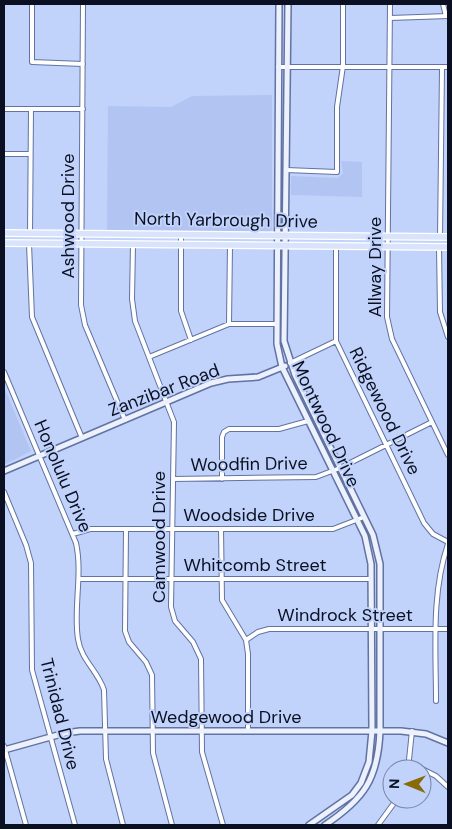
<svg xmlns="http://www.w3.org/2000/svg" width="452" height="829" font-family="'DM Sans',sans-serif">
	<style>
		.built { fill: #b2c4f2 }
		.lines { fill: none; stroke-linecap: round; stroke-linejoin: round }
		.street-casing { stroke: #6173a2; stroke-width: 6 }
		.secondary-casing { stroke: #6173a2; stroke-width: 8 }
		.primary-casing { stroke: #fff; stroke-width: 8 }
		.street { stroke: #fff; stroke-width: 4 }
		.secondary { stroke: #ecf1fd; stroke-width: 5 }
		.primary { stroke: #d9e3fb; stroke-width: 5.5 }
		.labels { text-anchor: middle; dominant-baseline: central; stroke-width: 4; stroke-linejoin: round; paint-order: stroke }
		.street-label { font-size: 18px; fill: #0a1022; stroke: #c1d2fb }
	</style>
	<rect width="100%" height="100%" fill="#c1d2fb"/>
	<!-- built -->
	<path class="built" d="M272,95V229L270,232L107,230L108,106L171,107L192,96Z
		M341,161L362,162V197L291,195V176L338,178L343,173Z
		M4,387L31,451L4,465Z"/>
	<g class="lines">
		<!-- street casing -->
		<g class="street-casing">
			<path id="street" d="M32,4V62L83,64
				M83,4L81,305L85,325L125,420
				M390,4L387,317L392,339L448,455
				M443,4L446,16
				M390,18L448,16
				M278,67H448
				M4,109H83
				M4,154H30
				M286,170L337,172V107L343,66V4
				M30,234L31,109
				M181,235V311L191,340
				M440,237L442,68
				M29,244L32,317L82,438
				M133,245L132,299L135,321L174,422L171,607L175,621L193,642L201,659L202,752L223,825
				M336,246V341L424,523L433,534L448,542
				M439,247L440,312L448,337
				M229,324L230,245
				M149,357L229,324H276
				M290,363L336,341
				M4,372L76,543C83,575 73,608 78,639C81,660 98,671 104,690L106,759L123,825
				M173,479L316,477L340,468L432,422
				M222,479V437L224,432L229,429H279L308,421
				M4,492L26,545L31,563L32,670L75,825
				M221,529L222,600L246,640L248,654V731
				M126,530L125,631L129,642L146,662L152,675L153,753L172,825
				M73,534L90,529H333L364,517
				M79,579H371
				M246,640L258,632L269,629H448
				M436,701C436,649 431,594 448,544
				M4,746L26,825
				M409,767L421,769
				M408,769L412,731
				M422,769L436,776L448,787
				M378,825L397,799"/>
		</g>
		<!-- secondary casing -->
		<g class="secondary-casing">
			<path id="secondary" d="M279,4L277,344L282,367L365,536L371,564L372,731L369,762L361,783L352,795L309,825
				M288,4L284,341L295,375L373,535L380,564V731C378,779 364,799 325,825
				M4,471L211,383L228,379L258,377L285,366
				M4,750L65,733L80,731H401L426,734L448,743"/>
		</g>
		<!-- primary casing -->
		<g class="primary-casing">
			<path id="primary" d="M4,233L448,237
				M4,243L448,247"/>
		</g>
		<!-- street -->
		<use href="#street" class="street"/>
		<!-- secondary -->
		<use href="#secondary" class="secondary"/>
		<!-- primary -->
		<use href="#primary" class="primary"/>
	</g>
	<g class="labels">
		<!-- street labels -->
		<g class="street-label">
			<text transform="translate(68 216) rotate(-90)">Ashwood Drive</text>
			<text transform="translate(226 220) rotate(1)">North Yarbrough Drive</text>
			<text transform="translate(375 267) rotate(-90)">Allway Drive</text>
			<text transform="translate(164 390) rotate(-21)">Zanzibar Road</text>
			<text transform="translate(385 411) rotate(64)">Ridgewood Drive</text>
			<text transform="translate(326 424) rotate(65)">Montwood Drive</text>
			<text transform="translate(249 464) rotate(-1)">Woodfin Drive</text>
			<text transform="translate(63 476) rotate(67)">Honolulu Drive</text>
			<text x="249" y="515">Woodside Drive</text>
			<text transform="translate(159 537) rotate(-90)">Camwood Drive</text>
			<text x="255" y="565">Whitcomb Street</text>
			<text x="345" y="615">Windrock Street</text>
			<text transform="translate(60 714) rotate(76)">Trinidad Drive</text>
			<text x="226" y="717">Wedgewood Drive</text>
		</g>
	</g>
	<!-- border -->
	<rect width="452" height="829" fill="none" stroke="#0a1022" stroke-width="10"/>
	<!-- north arrow -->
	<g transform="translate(407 784) rotate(271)"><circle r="24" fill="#c1d2fb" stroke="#7884a4"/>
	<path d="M0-4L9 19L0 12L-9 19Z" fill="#896a08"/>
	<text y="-8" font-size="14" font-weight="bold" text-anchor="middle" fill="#0a1022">N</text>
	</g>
</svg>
